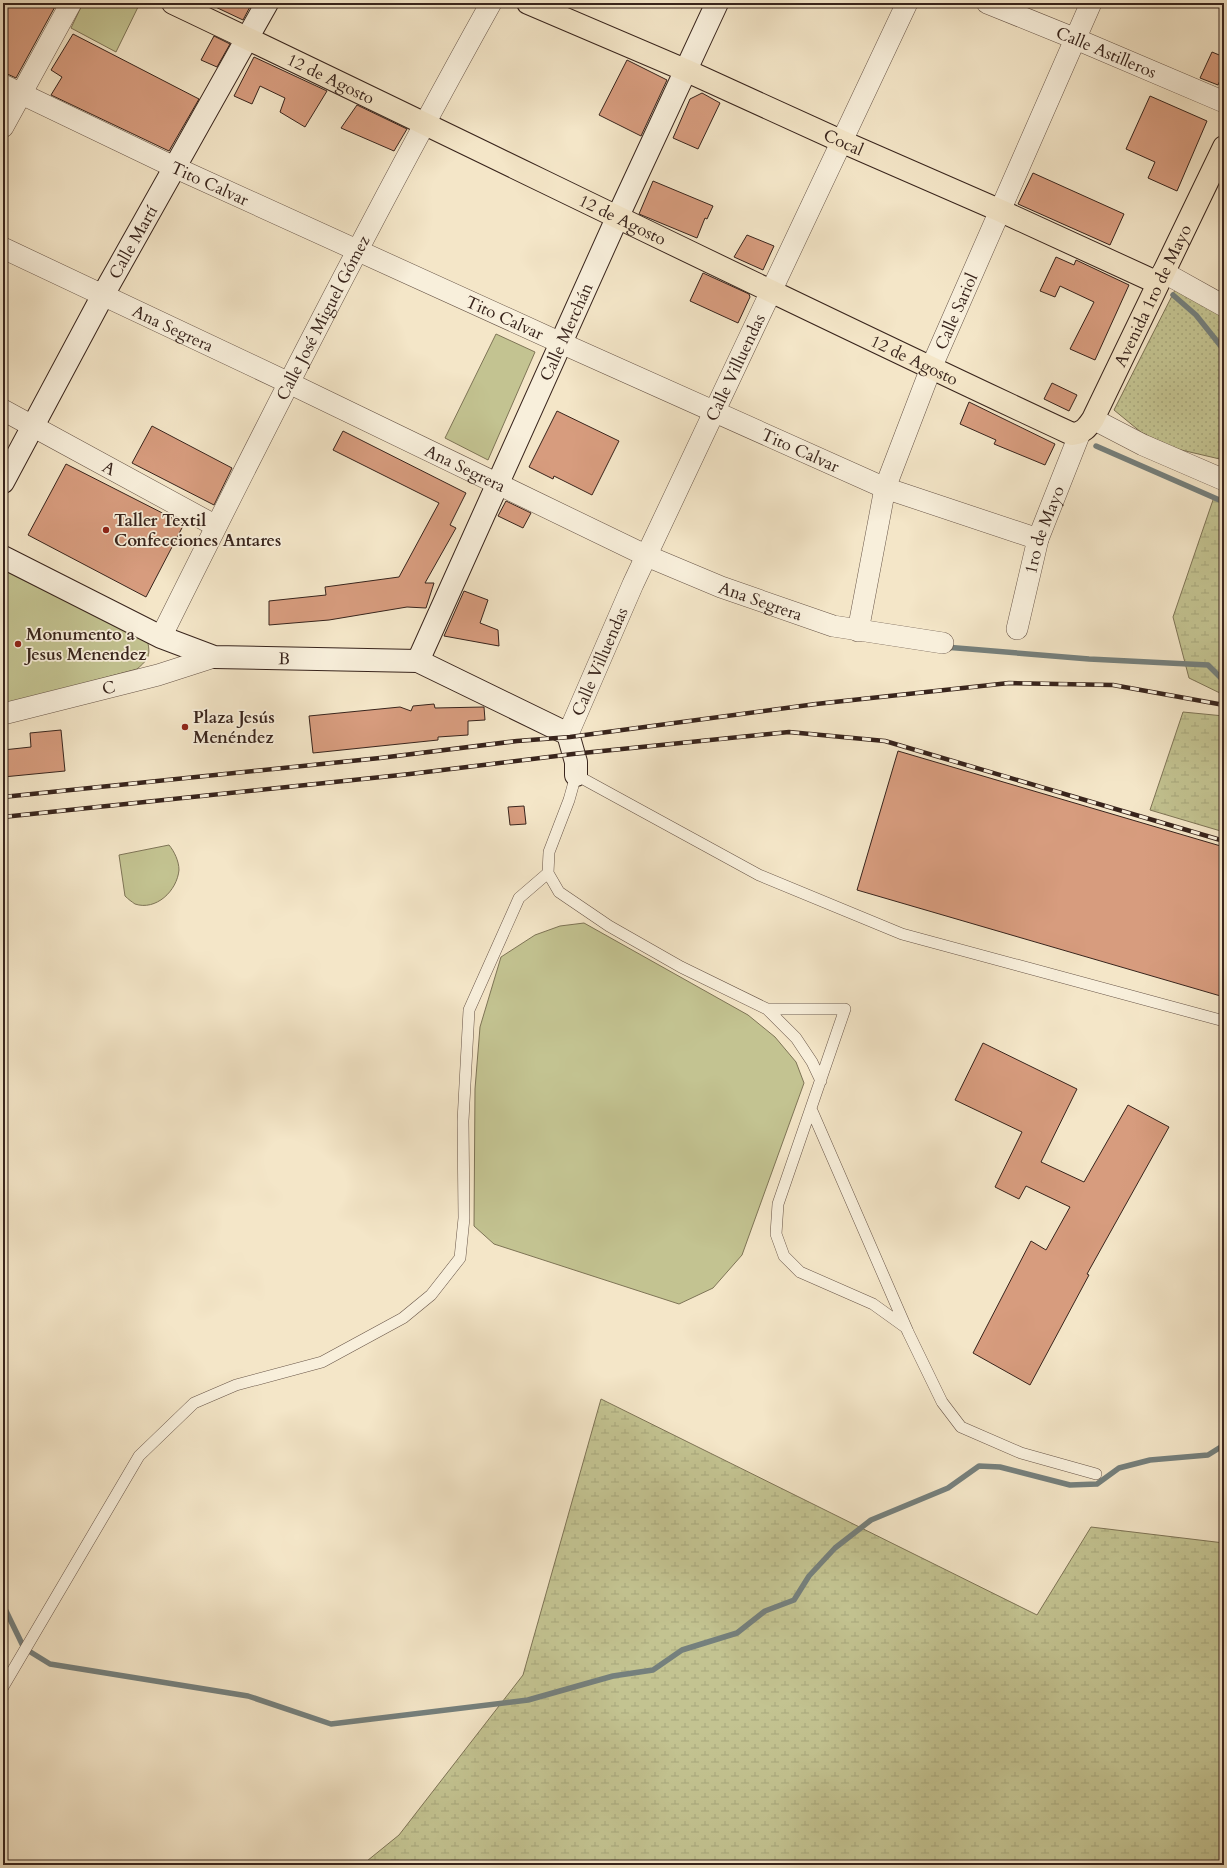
<svg xmlns="http://www.w3.org/2000/svg" width="1227" height="1868" font-family="Cardo,serif">
	<style>
		.grass { fill: url(#grass-dots); stroke: #7e7456 }
		.wetland { fill: url(#wetland-marsh); stroke: #7e7456 }
		.green { fill: #c3c391; stroke: #7e7456 }
		.lines { fill: none; stroke-linecap: round; stroke-linejoin: round }
		.stream { stroke: #75807d; stroke-width: 5.5 }
		.building { fill: #d79c7e; stroke: #38241c }
		.lane-casing { stroke: #675447; stroke-width: 12 }
		.street-casing { stroke: #675447; stroke-width: 22 }
		.secondary-casing { stroke: #38241c; stroke-width: 24 }
		.primary-casing { stroke: #38241c; stroke-width: 24 }
		.lane { stroke: #f8efdb; stroke-width: 11 }
		.street { stroke: #f8efdb; stroke-width: 21 }
		.secondary { stroke: #f8efdb; stroke-width: 22 }
		.primary { stroke: #f4e6c8; stroke-width: 22 }
		.rail-casing { stroke: #38241c; stroke-width: 4.5 }
		.rail { stroke: #f8efdb; stroke-width: 3; stroke-dasharray: 9; stroke-linecap: butt }
		.poi-dot { fill: #8f2418; stroke: #f8efdb; stroke-width: 1.5 }
		.labels { text-anchor: middle; dominant-baseline: central; stroke-width: 3.5; stroke-linejoin: round; paint-order: stroke }
		.street-label { font-size: 17px; fill: #38241c; stroke: #f8efdb }
		.poi-label { font-size: 17px; font-weight: bold; fill: #38241c; stroke: #f8efdb; text-anchor: start }
	</style>
	<defs>
		<pattern id="grass-dots" width="8" height="8" patternUnits="userSpaceOnUse"><rect width="8" height="8" fill="#c3c391"/><path d="M2 2h.1M6 6h.1" fill="none" stroke="#a8a77c" stroke-width="1.8" stroke-linecap="round"/></pattern>
		<pattern id="wetland-marsh" width="20" height="14" patternUnits="userSpaceOnUse"><rect width="20" height="14" fill="#c3c391"/><path d="M1 5h8M5 5V1M11 12h8M15 12V8" fill="none" stroke="#a8a77c"/></pattern>
	</defs>
	<rect width="100%" height="100%" fill="#f4e6c8"/>
	<filter id="stains"><feTurbulence type="fractalNoise" baseFrequency=".005" numOctaves="4"/><feColorMatrix values="0 0 0 0 .2 0 0 0 0 .09 0 0 0 0 .02 0 0 0 .5 -.17"/></filter>
	<radialGradient id="worn" r=".72"><stop offset=".6" stop-color="#630" stop-opacity="0"/><stop offset="1" stop-color="#630" stop-opacity=".3"/></radialGradient>
	<!-- grass -->
	<path class="grass" d="M1175,290L1224,317V460L1177,449L1142,433L1114,410Z"/>
	<!-- wetland -->
	<path class="wetland" d="M1214,497L1224,502V695L1189,678L1173,617Z
		M1183,712L1224,716V832L1150,810Z
		M601,1399L1037,1615L1091,1527L1224,1543V1865H362L399,1835L523,1675Z"/>
	<!-- green -->
	<path class="green" d="M83,3H140L116,52L71,28Z
		M496,334L535,352L488,460L445,438Z
		M3,561L147,639C151,655 149,659 137,669L3,705Z
		M169,845C174,851 179,861 179,870C177,891 156,911 135,904C132,902 128,899 125,896L119,855Z
		M584,923L748,1015L775,1037L796,1062L804,1083L742,1255L713,1288L679,1304L494,1244L474,1226L475,1089L480,1027L501,957L535,935L560,926Z"/>
	<g class="lines">
		<!-- stream -->
		<path class="stream" d="M1173,295L1196,315L1224,350
			M1096,446L1224,502
			M945,647L1089,659L1208,665L1224,681
			M3,1607L6,1611L24,1648L50,1664L248,1696L331,1724L528,1700L613,1676L653,1670L682,1650L737,1633L765,1611L794,1600L809,1576L835,1548L871,1520L948,1488L979,1466L1000,1467L1070,1485L1097,1484L1119,1468L1150,1460L1208,1455L1224,1445"/>
	</g>
	<!-- building -->
	<path class="building" d="M3,3H57L16,78L3,72Z
		M207,3H252L243,20Z
		M73,34L199,99L169,151L51,95L62,77L51,70Z
		M214,36L230,44L217,67L201,60Z
		M1212,52L1224,57V71L1218,85L1200,78Z
		M254,57L327,91L305,127L280,112L285,98L260,86L252,104L234,96Z
		M627,60L667,80L641,136L599,115Z
		M702,93L720,103L698,149L673,138L690,99Z
		M1150,96L1207,121L1177,191L1148,178L1155,162L1126,149Z
		M357,105L407,129L394,151L341,128Z
		M1033,173L1124,214L1110,245L1018,204Z
		M653,181L713,206L707,219L705,218L697,238L639,214Z
		M747,235L774,246L763,270L734,257Z
		M1056,257L1074,265L1076,260L1129,285L1095,360L1070,349L1094,302L1060,286L1055,297L1040,291Z
		M703,273L749,294L750,297L738,323L690,301Z
		M1052,383L1077,395L1069,411L1044,399Z
		M969,402L1055,444L1045,465L994,444L996,440L960,424Z
		M557,411L619,441L592,495L554,476L553,479L529,467Z
		M152,426L232,468L214,505L132,463Z
		M343,431L466,493L450,525L456,528L425,583H434L426,608L407,607L329,620L269,625V601L326,595L325,587L399,577L439,503L333,450Z
		M66,464L184,524L146,597L28,535Z
		M506,501L531,513L523,528L498,516Z
		M464,591L488,600L480,623L498,630L499,646L444,636Z
		M434,704L435,708L484,707L485,720L468,721V735L438,737V740L313,753L309,716L400,707L411,711L413,706Z
		M61,730L65,771L3,777V750L31,747L30,733Z
		M898,751L1224,847V997L857,890Z
		M524,806L526,824L510,825L508,807Z
		M983,1043L1077,1089L1041,1162L1084,1182L1128,1105L1169,1127L1087,1274L1089,1275L1030,1385L973,1353L1031,1241L1046,1250L1070,1207L1026,1186L1019,1199L995,1187L1022,1132L955,1100Z"/>
	<g class="lines">
		<!-- lane casing -->
		<g class="lane-casing">
			<path id="lane" d="M767,1009H845L778,1204L776,1234L784,1256L800,1272L873,1304L905,1327
				M821,1081L812,1062L796,1038L767,1009L681,967L609,926L559,892L548,873L549,852L569,800L576,775L759,875L902,934L1224,1021
				M812,1111L908,1332L942,1402L961,1427L1021,1453L1096,1474
				M3,1687L139,1456L194,1403L236,1385L322,1362L403,1318L431,1295L460,1258L464,1218L463,1121L469,1010L519,898L548,873"/>
		</g>
		<!-- street casing -->
		<g class="street-casing">
			<g id="street">
				<path id="s1" d="M987,3L1076,39L1224,102"/>
				<path id="s2" d="M3,85L174,167L561,343L885,488L1038,539"/>
				<path d="M3,127L71,3"/>
				<path id="s3" d="M3,248L289,383L647,556L721,587L833,626L943,643"/>
				<path d="M1163,272L1224,306"/>
				<path id="s4" d="M3,410L216,526"/>
				<path d="M1093,419L1143,445L1224,480"/>
				<path id="s5" d="M1017,629L1038,539L1080,433"/>
				<path id="s6" d="M858,631L885,488L931,368L1091,3"/>
				<path id="s7" d="M161,637C267,424 375,211 491,3"/>
				<path id="s8" d="M3,714L158,675L214,657"/>
				<path id="s9" d="M568,734L633,584L907,3"/>
			</g>
		</g>
		<!-- secondary casing -->
		<g class="secondary-casing">
			<g id="secondary">
				<path id="s10" d="M3,482L103,295L267,3"/>
				<path id="s11" d="M3,557L161,637L214,657L418,661L568,734L576,762V775"/>
				<path id="s12" d="M418,661L618,216L717,3"/>
			</g>
		</g>
		<!-- primary casing -->
		<g class="primary-casing">
			<g id="primary">
				<path id="s13" d="M173,3C474,146 771,294 1072,434C1083,433 1087,428 1093,419L1224,147"/>
				<path id="s14" d="M528,3L685,70L843,142L1001,211L1158,283"/>
			</g>
		</g>
		<!-- lane -->
		<use href="#lane" class="lane"/>
		<!-- street -->
		<use href="#street" class="street"/>
		<!-- secondary -->
		<use href="#secondary" class="secondary"/>
		<!-- primary -->
		<use href="#primary" class="primary"/>
		<!-- rail casing -->
		<g class="rail-casing">
			<path id="rail" d="M3,797L380,758L517,741L570,737L816,704L1009,683L1113,685L1224,705
				M3,817L410,774L573,754L789,732L885,741L1224,841"/>
		</g>
		<!-- rail -->
		<use href="#rail" class="rail"/>
	</g>
	<!-- markers -->
	<g class="poi-dot">
		<circle cx="106" cy="530" r="4"/>
		<circle cx="18" cy="644" r="4"/>
		<circle cx="185" cy="727" r="4"/>
	</g>
	<g class="labels">
		<!-- street labels -->
		<g class="street-label">
			<text stroke="none"><textPath href="#s1" startOffset="129">Calle Astilleros</textPath></text>
			<text stroke="none"><textPath href="#s13" startOffset="175">12 de Agosto</textPath></text>
			<text stroke="none"><textPath href="#s14" startOffset="345">Cocal</textPath></text>
			<text stroke="none"><textPath href="#s2" startOffset="229">Tito Calvar</textPath></text>
			<text stroke="none"><textPath href="#s13" startOffset="499">12 de Agosto</textPath></text>
			<text stroke="none"><textPath href="#s10" startOffset="273">Calle Martí</textPath></text>
			<text stroke="none"><textPath href="#s13" startOffset="1161">Avenida 1ro de Mayo</textPath></text>
			<text stroke="none"><textPath href="#s6" startOffset="336">Calle Sariol</textPath></text>
			<text stroke="none"><textPath href="#s7" startOffset="358">Calle José Miguel Gómez</textPath></text>
			<text stroke="none"><textPath href="#s2" startOffset="553">Tito Calvar</textPath></text>
			<text stroke="none"><textPath href="#s3" startOffset="188">Ana Segrera</textPath></text>
			<text stroke="none"><textPath href="#s12" startOffset="361">Calle Merchán</textPath></text>
			<text stroke="none"><textPath href="#s13" startOffset="823">12 de Agosto</textPath></text>
			<text stroke="none"><textPath href="#s9" startOffset="403">Calle Villuendas</textPath></text>
			<text stroke="none"><textPath href="#s2" startOffset="877">Tito Calvar</textPath></text>
			<text stroke="none"><textPath href="#s3" startOffset="512">Ana Segrera</textPath></text>
			<text stroke="none"><textPath href="#s4" startOffset="121">A</textPath></text>
			<text stroke="none"><textPath href="#s5" startOffset="103">1ro de Mayo</textPath></text>
			<text stroke="none"><textPath href="#s3" startOffset="836">Ana Segrera</textPath></text>
			<text stroke="none"><textPath href="#s11" startOffset="304">B</textPath></text>
			<text stroke="none"><textPath href="#s9" startOffset="79">Calle Villuendas</textPath></text>
			<text stroke="none"><textPath href="#s8" startOffset="109">C</textPath></text>
		</g>
		<!-- poi labels -->
		<g class="poi-label">
			<text x="114" y="520">Taller Textil<tspan x="114" dy="20">Confecciones Antares</tspan></text>
			<text x="26" y="634">Monumento a<tspan x="26" dy="20">Jesus Menendez</tspan></text>
			<text x="193" y="717">Plaza Jesús<tspan x="193" dy="20">Menéndez</tspan></text>
		</g>
	</g>
	<!-- margin -->
	<rect width="1227" height="1868" fill="none" stroke="#f4e6c8" stroke-width="16"/>
	<rect x="4" y="4" width="1219" height="1860" fill="none" stroke="#38241c" stroke-width="2"/>
	<rect x="8" y="8" width="1211" height="1852" fill="none" stroke="#38241c"/>
	<rect width="100%" height="100%" filter="url(#stains)"/>
	<rect width="100%" height="100%" fill="url(#worn)"/>
</svg>
